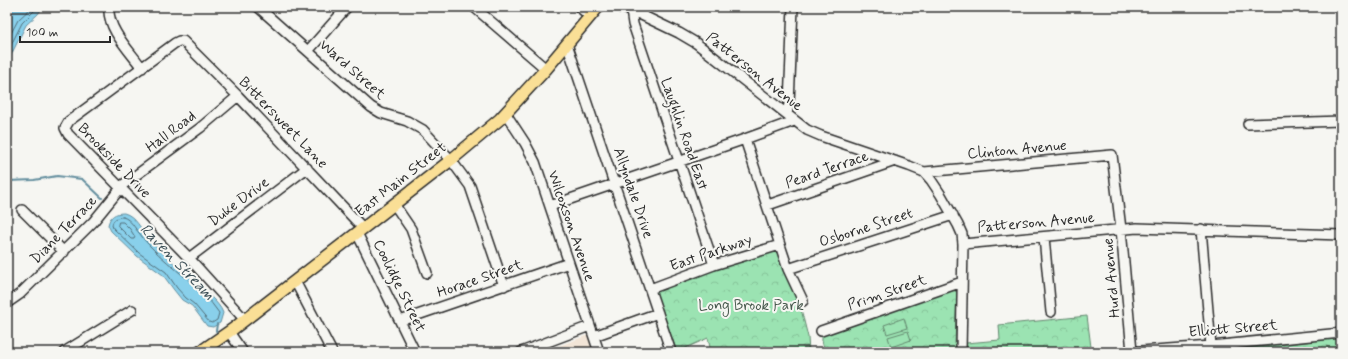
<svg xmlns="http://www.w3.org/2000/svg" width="1348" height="359" font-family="Mynerve,sans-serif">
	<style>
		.built { fill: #f2e5d7 }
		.park { fill: url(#park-crowns); stroke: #63876e }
		.pitch { fill: #9be3b2; stroke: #63876e }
		.water { fill: #89d0eb; stroke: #638e9e }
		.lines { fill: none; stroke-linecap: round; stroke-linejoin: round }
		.shore { stroke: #516d78; stroke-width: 1 }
		.stream { stroke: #638e9e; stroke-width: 2 }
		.minor-casing { stroke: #2b2b2b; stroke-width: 12 }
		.major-casing { stroke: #2b2b2b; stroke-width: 14 }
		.minor { stroke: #f6f6f2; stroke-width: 9 }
		.major { stroke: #fadf96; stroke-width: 11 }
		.rail-casing { stroke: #2b2b2b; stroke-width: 3.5 }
		.rail { stroke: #f6f6f2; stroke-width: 2; stroke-dasharray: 6; stroke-linecap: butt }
		.labels { text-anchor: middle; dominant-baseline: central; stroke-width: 4; stroke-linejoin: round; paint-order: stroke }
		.street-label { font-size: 15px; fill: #2b2b2b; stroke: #f6f6f2 }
		.park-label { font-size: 15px; fill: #47594d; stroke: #f6f6f2 }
		.water-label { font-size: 16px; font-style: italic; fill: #42545b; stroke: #f6f6f2 }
	</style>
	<defs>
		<pattern id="park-crowns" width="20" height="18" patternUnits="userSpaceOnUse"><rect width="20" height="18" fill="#9be3b2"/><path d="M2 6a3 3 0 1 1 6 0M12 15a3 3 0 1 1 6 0" fill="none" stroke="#86c399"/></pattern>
	</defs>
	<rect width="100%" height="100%" fill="#f6f6f2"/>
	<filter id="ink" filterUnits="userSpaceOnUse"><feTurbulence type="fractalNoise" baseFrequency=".025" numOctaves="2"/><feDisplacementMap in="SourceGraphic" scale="8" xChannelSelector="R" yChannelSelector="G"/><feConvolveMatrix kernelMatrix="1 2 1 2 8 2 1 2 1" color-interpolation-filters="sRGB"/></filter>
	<g filter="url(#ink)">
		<!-- built -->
		<path class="built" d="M588,335L593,352H543Z"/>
		<!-- park -->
		<path class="park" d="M776,250L786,273H792L808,337L809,352H711L708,338L677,352L656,293L657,289Z
			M953,290L957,292L955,344L1000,340L999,325L1087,316L1091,347L1086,348V352H825L822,341V336Z
			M1341,337V352H1176Z"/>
		<!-- pitch -->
		<path class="pitch" d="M904,318L907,328L887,334L884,325Z
			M908,331L911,340L891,347L888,337Z"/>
		<!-- water -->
		<path class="water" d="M7,7H43L38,14L26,25L7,63Z
			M124,213C136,216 141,230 149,239C168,260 192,278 212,298C216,302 221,307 223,313L220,323L213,327L207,326L192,306L182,300L174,290L163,275L137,256L111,231L108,225C110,216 115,213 124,213Z"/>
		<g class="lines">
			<!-- shore -->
			<path class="shore" d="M7,41L18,20L32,7
				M7,53L22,23L38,7
				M123,217C132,220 134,228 140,234C143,238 146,242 150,246C172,269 201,286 219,313L217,320L212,323L209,322L194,304L186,298L177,288L166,272L139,253L113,228L112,225C113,219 117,217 123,217Z
				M119,222H123L130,229L135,237L134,239H131L118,226Z"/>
			<!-- stream -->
			<path class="stream" d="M7,181L34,180L57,176L82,179L102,198
				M216,331L217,324"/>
			<!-- minor casing -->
			<g class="minor-casing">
				<path id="minor" d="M109,7C107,29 130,51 142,68
					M258,7L371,107L381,113L407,121L423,130L451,160L470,186L504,286
					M474,7L546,69
					M579,7L590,16
					M618,7L631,10L633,24L714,265
					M629,7L631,10L679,33L696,43L807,130L821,136L909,166L924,172L931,180L941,195L958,225L962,234L963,244L1137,228L1341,235
					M567,44L671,352
					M308,51L347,7
					M506,114L525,143L535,162L599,352
					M787,114L789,104L793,7
					M1248,124L1341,121
					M745,139L788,269L803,301
					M924,172L1112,155L1121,229L1132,352
					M394,204L411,229L427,273
					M768,205L895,161
					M550,206L745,139L794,121
					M22,210L64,252
					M1201,229L1211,346
					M357,233L415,352
					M1044,237L1051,312
					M189,258L307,168
					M788,269L953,215
					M295,281L332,352
					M650,289L714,265L780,245
					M7,303L20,294L93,222L124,184L200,128L238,96
					M245,320L189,258L68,134L65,128L69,121L175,43L179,41H183L238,96L363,228
					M400,321L569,263
					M821,331L962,282
					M229,332L243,352
					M594,336L658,313
					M64,352L132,310
					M521,352L590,326
					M961,352L963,244
					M1127,352L1211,346L1341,333"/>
			</g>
			<!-- major casing -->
			<g class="major-casing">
				<path id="major" d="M200,352L233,329L357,233L451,160L500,119L546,69L598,7"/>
			</g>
			<!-- minor -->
			<use href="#minor" class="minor"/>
			<!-- major -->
			<use href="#major" class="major"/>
			<!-- rail casing -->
			<g class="rail-casing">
				<path id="rail" d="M1327,7L1341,10"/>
			</g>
			<!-- rail -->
			<use href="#rail" class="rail"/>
		</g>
	</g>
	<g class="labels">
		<!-- street labels -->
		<g class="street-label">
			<text transform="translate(352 70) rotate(41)">Ward Street</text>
			<text transform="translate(754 72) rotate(38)">Patterson Avenue</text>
			<text transform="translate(283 123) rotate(46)">Bittersweet Lane</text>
			<text transform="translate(171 132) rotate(-37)">Hall Road</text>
			<text transform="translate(684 134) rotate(71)">Laughlin Road East</text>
			<text transform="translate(1017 150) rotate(-5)">Clinton Avenue</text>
			<text transform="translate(114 161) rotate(46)">Brookside Drive</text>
			<text transform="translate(827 170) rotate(-19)">Peard Terrace</text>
			<text transform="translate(401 180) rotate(-38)">East Main Street</text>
			<text transform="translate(633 193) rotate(71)">Allyndale Drive</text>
			<text transform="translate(239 202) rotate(-37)">Duke Drive</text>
			<text transform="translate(1036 223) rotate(-5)">Patterson Avenue</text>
			<text transform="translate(571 226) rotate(71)">Wilcoxson Avenue</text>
			<text transform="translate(866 228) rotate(-18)">Osborne Street</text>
			<text transform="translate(64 230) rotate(-46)">Diane Terrace</text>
			<text transform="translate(711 253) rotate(-19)">East Parkway</text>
			<text transform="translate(1112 278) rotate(-95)">Hurd Avenue</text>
			<text transform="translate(480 279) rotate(-19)">Horace Street</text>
			<text transform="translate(399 286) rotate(64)">Coolidge Street</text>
			<text transform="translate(887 293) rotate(-19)">Prim Street</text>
			<text transform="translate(1233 329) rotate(-5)">Elliott Street</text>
		</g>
		<!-- park labels -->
		<g class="park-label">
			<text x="751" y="306">Long Brook Park</text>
		</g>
		<!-- water labels -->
		<g class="water-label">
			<text transform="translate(177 262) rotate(46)">Raven Stream</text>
		</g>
	</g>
	<!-- margin -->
	<rect width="1348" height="359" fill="none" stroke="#f6f6f2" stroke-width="24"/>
	<rect x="12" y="12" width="1324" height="335" fill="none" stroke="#2b2b2b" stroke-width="1.5" filter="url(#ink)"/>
	<!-- scale -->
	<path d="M20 36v6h90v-6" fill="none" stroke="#2b2b2b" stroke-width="2"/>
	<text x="26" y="36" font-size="12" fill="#2b2b2b" stroke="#f6f6f2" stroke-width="3" paint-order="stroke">100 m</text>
</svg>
